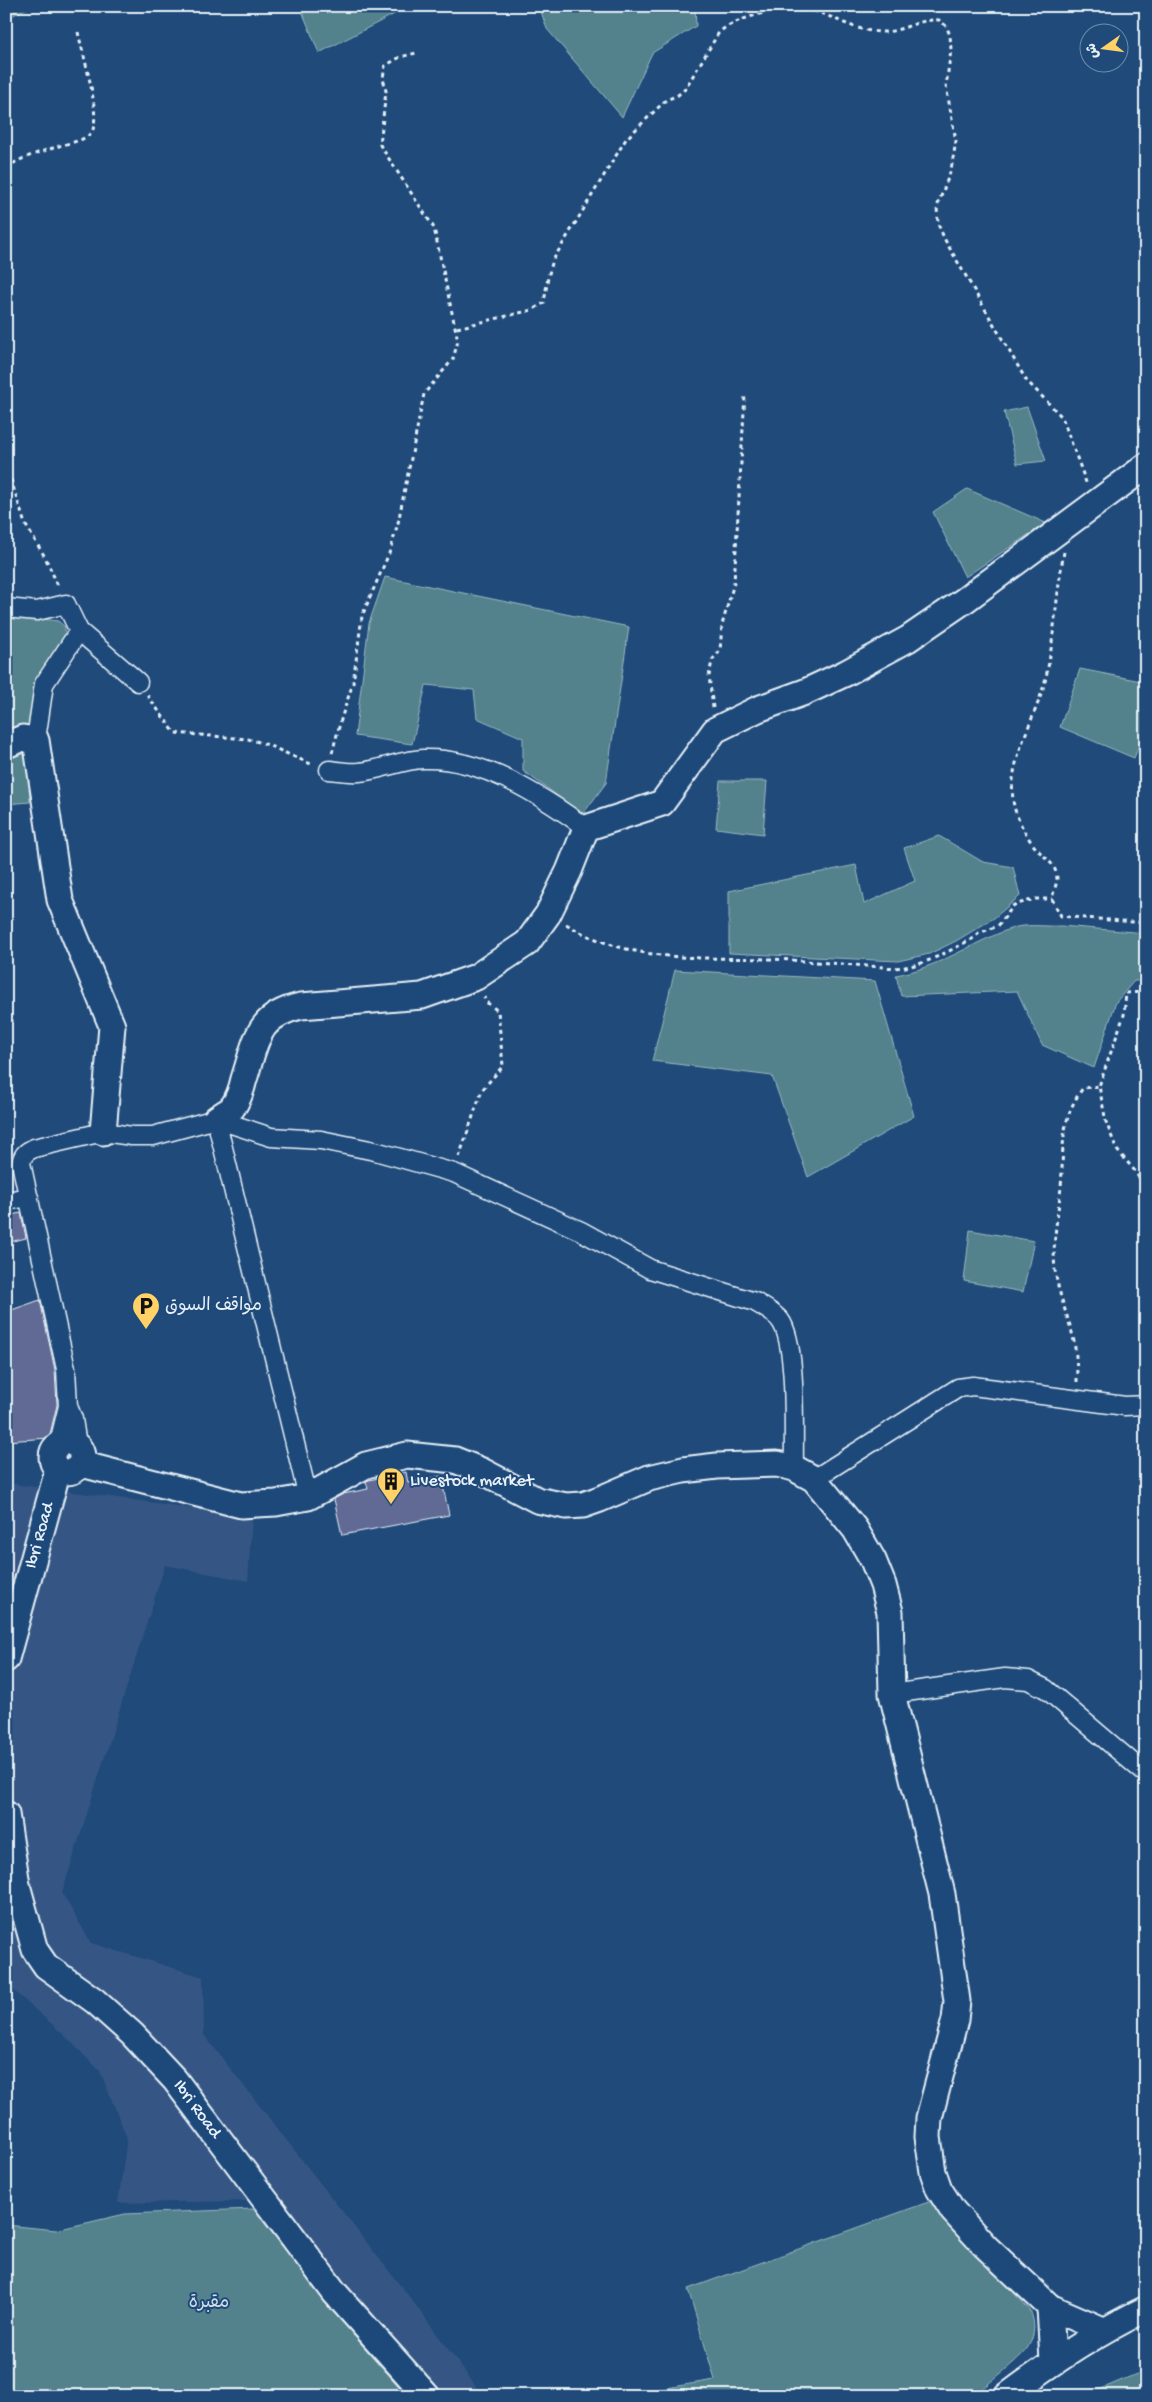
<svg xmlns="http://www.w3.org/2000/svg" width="1152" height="2402" font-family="'Gochi Hand','Playpen Sans Arabic',sans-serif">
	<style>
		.built { fill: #365784 }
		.green { fill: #52818c; stroke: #9db9c2 }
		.building { fill: #606b94; stroke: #e8f1f8 }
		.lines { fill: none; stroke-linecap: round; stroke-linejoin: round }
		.street-casing { stroke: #e8f1f8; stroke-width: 21 }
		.secondary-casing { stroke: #e8f1f8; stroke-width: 29 }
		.path { stroke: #e8f1f8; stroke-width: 3; stroke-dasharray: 4 4; stroke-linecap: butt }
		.street { stroke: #1f4a7a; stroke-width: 18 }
		.secondary { stroke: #1f4a7a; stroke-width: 25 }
		.labels { text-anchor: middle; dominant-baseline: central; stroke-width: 4; stroke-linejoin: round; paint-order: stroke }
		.poi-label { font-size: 18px; fill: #e8f1f8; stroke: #1f4a7a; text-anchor: start }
		.street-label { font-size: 18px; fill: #e8f1f8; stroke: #1f4a7a }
		.park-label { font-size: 18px; fill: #d2e0e8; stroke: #1f4a7a }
	</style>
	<rect width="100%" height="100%" fill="#1f4a7a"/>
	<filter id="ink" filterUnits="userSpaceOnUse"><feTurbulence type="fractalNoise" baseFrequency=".02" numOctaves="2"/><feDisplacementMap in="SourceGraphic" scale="10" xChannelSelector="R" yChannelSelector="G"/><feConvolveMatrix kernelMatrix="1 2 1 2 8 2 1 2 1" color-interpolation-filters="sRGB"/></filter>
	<g filter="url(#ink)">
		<!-- built -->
		<path class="built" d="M6,1483L252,1516L248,1581L165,1565L62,1893L91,1943L203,1977L204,2035L411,2299L483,2396H419L248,2201L118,2203L127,2138L100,2071L62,2033L6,1984Z"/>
		<!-- green -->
		<path class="green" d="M6,6H31L6,19Z
			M300,6H410L319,53Z
			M539,6H695L696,26L652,53L622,117L547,29Z
			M1027,407L1046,461L1017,464L1004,412Z
			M967,489L1046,523L965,577L933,512Z
			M385,577L629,627L606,783L583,814L523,771V738L477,718L474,690L426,685L412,744L355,736L369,623Z
			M6,614L58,621L65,627V640L34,706L29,727L6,736Z
			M1080,669L1146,682V728L1134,758L1060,727Z
			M29,751L30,802L6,804V760Z
			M720,781H767L763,834L716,828Z
			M939,836L983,862L1013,867L1020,896L994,918L956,941L929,954L898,961L729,953V891L856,865L864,904L915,881L904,848Z
			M1061,926L1146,933V981H1134L1116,1002L1094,1068L1042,1045L1017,991L901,996L896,975C938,968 971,943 1010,929C1024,923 1046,927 1061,926Z
			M675,970L875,981L914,1116L808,1177L772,1076L652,1061Z
			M970,1230L1034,1241L1023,1292L964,1281Z
			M934,2200L953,2229L1030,2310C1035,2322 1036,2334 1028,2347C1022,2358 985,2386 973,2396H616L715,2380L688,2289Z
			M253,2209L351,2332L407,2396H6V2225L56,2230L125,2214Z
			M1146,2370V2396H1085L1087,2395Z"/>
		<!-- building -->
		<path class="building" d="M21,1213L26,1238L6,1243V1216Z
			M40,1300L55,1370L57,1405L49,1438L6,1441V1312Z
			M406,1472L408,1483L441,1476L449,1515L342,1535L334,1499L343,1494L368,1489L366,1481L369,1480Z"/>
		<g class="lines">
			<!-- street casing -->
			<g class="street-casing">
				<path id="street" d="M6,608L37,611L66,604L79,631
					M36,740L44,684L79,631L138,682
					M329,770C339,771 349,773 359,772C381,770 401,760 423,759C481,757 541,795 586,828
					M216,1119L271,1137L321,1140L375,1151L454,1173L581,1231L650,1269L755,1302C763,1307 773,1312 780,1320C798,1343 793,1436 794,1468
					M6,1201L29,1197
					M68,1406L73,1419L77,1445
					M59,1443L68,1406L66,1369L21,1163C23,1154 26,1152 34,1148L103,1132L132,1136H153L216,1119L308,1497
					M814,1479L958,1388L973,1386L1125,1406L1146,1405
					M892,1694L1005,1678L1028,1680L1046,1689L1146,1774"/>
			</g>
			<!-- secondary casing -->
			<g class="secondary-casing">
				<g id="secondary">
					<path d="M6,745L23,738L36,740L60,900L112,1026L103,1132"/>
					<path d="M216,1119C221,1115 228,1112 232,1108C238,1100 242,1088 244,1079C257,1040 256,1016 301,1006L422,996L476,977L527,943L548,914L569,871L586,828L662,803L715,730L758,709L805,692L846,673L908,639L965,600L1146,466"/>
					<circle cx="67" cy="1457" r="15"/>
					<path d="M81,1464L241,1505L276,1503L308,1497L366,1465L407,1455L455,1460L482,1471L537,1500L566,1506L583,1505L600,1499L649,1478L683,1470L717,1466L777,1464L794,1468L814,1479L855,1529L873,1560L883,1585L890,1612L892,1694L942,1894L957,2001L955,2020L929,2118L928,2137L933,2172L939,2189L953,2211L985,2246L1050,2307L1103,2330"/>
					<path id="s1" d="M6,1659L58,1470"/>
					<path id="s2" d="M6,1814L17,1885L35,1950L46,1966L95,2001L132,2034L175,2080L335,2293L427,2396"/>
					<path d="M1050,2307L1053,2361"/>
					<path d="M1007,2396C1052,2362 1096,2333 1146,2309"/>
				</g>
			</g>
			<!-- path -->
			<path class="path" d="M6,168C21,157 42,152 59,146C69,143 84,141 91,133C103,118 82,52 78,32
				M457,328L532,310L544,303L548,277L553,260L626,139L666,100L678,95L685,89L718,34C730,18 788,5 807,9C833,15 850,30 880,32C901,33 919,18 939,20L946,26L950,35L951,50L946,86L956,141L951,170L937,207L938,224L945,240L1026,380L1062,417L1087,485
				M6,464L25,524L45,557L59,588
				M1064,552C1056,593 1055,636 1046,677C1037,718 1005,762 1014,806C1017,819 1026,836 1035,847C1044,858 1057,863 1057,880C1056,886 1053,893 1052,899L1061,916L1146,923
				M147,695L175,733L248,739L263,743L313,765
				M713,708L709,676L711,666L713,659L720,651L722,625L734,583L745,394
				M332,753L342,716L353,683L362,616L390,551L398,523L424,394L453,359L458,341L434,228L380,145L386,91L383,78L385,66L400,57L416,53
				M566,924C639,968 711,955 791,960C816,962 842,964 867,966C879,966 893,969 905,967C930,963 952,949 974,938L979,933L998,926L1014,905L1035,899H1052
				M1146,992L1126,993L1124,1015L1099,1086L1106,1122L1117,1150L1135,1171L1146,1190
				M459,1157L482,1090L503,1066L498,1011L486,1002L484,997
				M1077,1382C1077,1364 1076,1346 1071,1329C1065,1309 1058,1291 1055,1270C1052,1242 1058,1215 1061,1187C1064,1149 1059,1120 1083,1088L1099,1086"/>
			<!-- street -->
			<use href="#street" class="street"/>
			<!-- secondary -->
			<use href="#secondary" class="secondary"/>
		</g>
	</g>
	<!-- icons -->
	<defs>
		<g id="parking-pin" transform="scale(1.4375)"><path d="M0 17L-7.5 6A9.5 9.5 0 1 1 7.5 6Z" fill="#ffd166" stroke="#1f4a7a"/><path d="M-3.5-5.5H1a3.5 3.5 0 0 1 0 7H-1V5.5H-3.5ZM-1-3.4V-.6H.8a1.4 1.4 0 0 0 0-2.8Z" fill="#111"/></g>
		<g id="building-pin" transform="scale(1.4375)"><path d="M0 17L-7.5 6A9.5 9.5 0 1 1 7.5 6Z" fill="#ffd166" stroke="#1f4a7a"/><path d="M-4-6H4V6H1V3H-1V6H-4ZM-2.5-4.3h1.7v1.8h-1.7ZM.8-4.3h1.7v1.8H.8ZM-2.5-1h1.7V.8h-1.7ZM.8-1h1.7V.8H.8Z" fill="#111"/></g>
	</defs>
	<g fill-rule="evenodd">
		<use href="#parking-pin" x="146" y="1306"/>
		<use href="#building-pin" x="391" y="1481"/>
	</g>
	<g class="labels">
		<!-- poi labels -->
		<g class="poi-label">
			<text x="165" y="1306">مواقف السوق</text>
			<text x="410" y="1481">Livestock market</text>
		</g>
		<!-- street labels -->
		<g class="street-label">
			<text stroke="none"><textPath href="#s1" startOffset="128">Ibri Road</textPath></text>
			<text stroke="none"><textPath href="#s2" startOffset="368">Ibri Road</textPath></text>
		</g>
		<!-- park labels -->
		<g class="park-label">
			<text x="209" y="2303">مقبرة</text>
		</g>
	</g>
	<!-- margin -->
	<rect width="1152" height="2402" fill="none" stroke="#1f4a7a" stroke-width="25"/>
	<rect x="12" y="12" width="1127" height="2377" fill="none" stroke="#e8f1f8" stroke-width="2" filter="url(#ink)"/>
	<!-- north arrow -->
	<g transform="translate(1104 48) rotate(256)"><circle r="24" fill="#1f4a7a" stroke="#6f8dac"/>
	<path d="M0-4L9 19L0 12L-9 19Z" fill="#ffd166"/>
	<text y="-8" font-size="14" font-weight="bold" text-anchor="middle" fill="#e8f1f8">ش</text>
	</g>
</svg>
